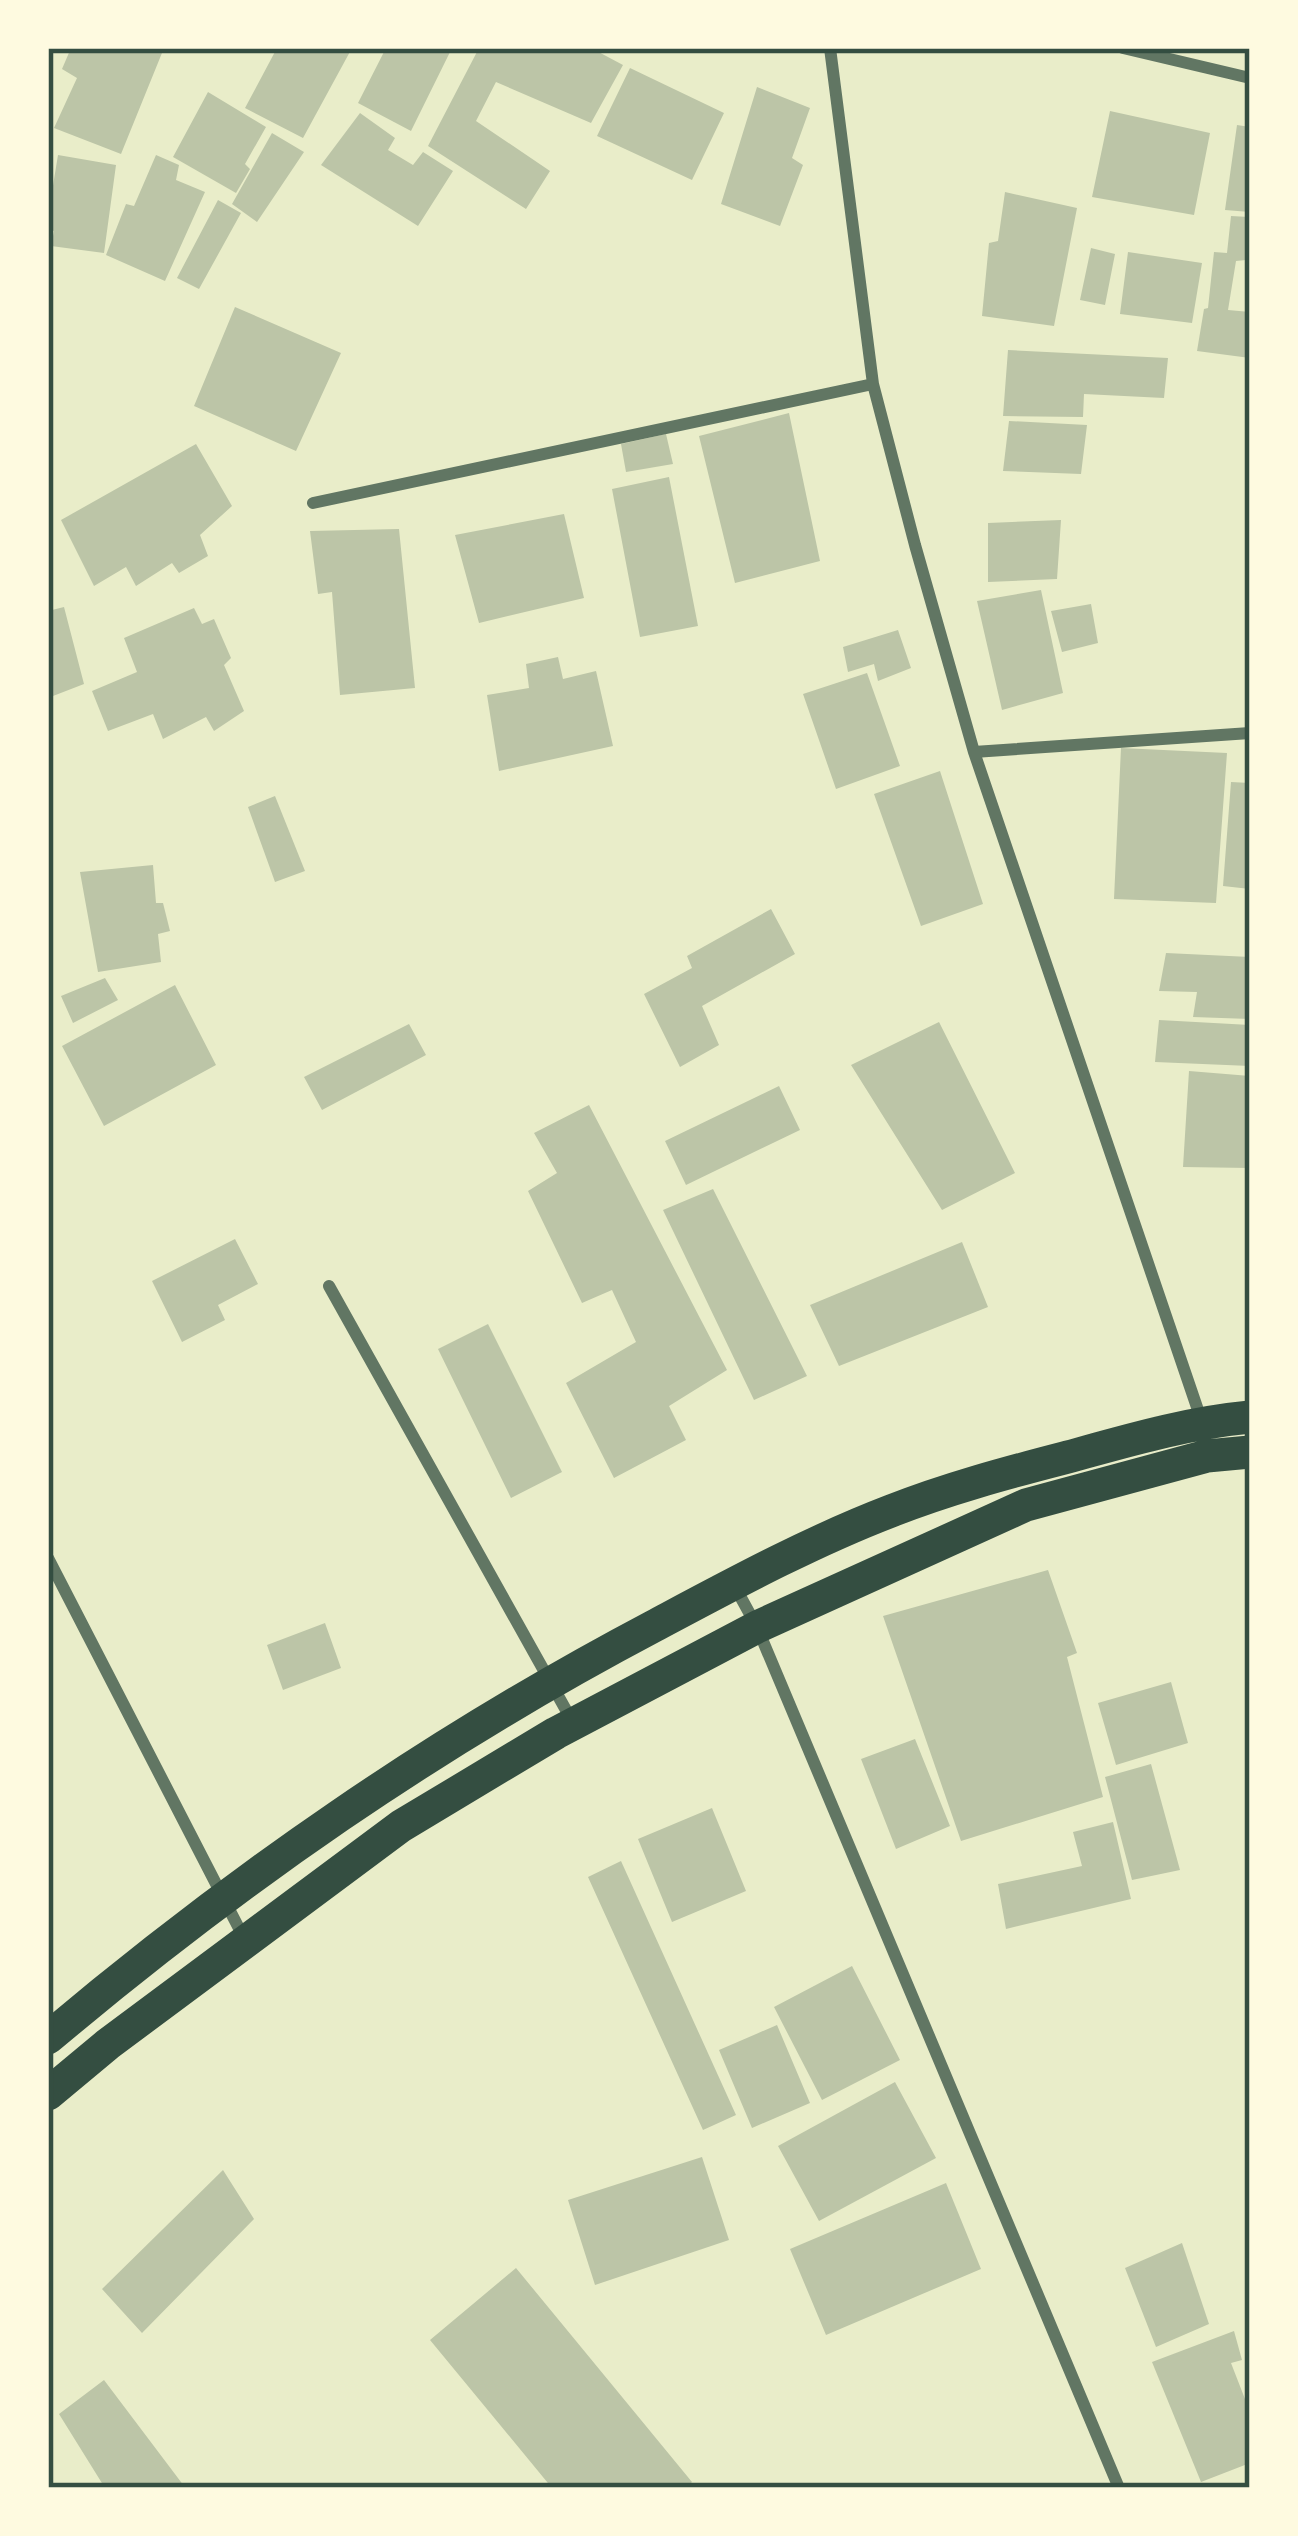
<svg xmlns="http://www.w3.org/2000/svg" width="1298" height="2536" font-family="'DejaVu Sans',sans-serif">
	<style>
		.building { fill: #bcc5a7 }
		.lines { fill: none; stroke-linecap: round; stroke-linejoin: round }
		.minor { stroke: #617663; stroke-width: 12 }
		.trunk { stroke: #344e41; stroke-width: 33 }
		.neatline { fill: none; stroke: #344e41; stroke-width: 4.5 }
	</style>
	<rect width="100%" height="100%" fill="#e9edc9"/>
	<!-- building -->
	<path class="building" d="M71,48H164L121,154L54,128L77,78L62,69Z
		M277,48H352L303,138L245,108Z
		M386,48H452L411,131L358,103Z
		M479,48H591L623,65L591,123L496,82L476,121L550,171L526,209L428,146Z
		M630,68L724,113L692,180L597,136Z
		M757,87L810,108L792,158L803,165L780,226L721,204Z
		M208,92L266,127L245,164L250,169L236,193L173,157Z
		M1110,111L1210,133L1194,215L1092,197Z
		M360,113L395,138L388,150L413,165L423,152L453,171L418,226L321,165Z
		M1237,125L1250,127V212L1225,210Z
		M272,133L304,152L257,222L232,204Z
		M58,155L116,165L104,253L51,246L54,231L48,229V216Z
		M156,155L179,165L176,180L205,192L165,281L106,255L126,204L134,206Z
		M1005,192L1077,208L1054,326L982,316L989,243L998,241Z
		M218,200L241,213L199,289L177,278Z
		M1231,216L1249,217L1246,260L1236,261L1228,310L1250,312V358L1197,351L1204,309L1208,308L1214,252L1227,253Z
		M1091,248L1115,254L1105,305L1080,300Z
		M1128,252L1202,263L1192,323L1120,314Z
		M235,307L341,353L296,451L194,406Z
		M1008,350L1168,358L1164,398L1084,394L1083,417L1003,416Z
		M789,413L820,561L735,583L699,436Z
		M1009,421L1087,425L1081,474L1003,471Z
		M666,434L673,464L626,472L621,444Z
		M196,444L232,506L200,535L208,556L179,573L172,563L136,586L126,567L94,586L61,520Z
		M669,477L698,626L640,637L612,489Z
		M564,514L584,598L479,623L455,535Z
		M1061,520L1057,579L988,582V523Z
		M399,529L415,688L340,695L332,592L318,594L310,531Z
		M1041,590L1063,693L1002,710L977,601Z
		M1091,604L1098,643L1062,652L1051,611Z
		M64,607L84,684L53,696L48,679V611Z
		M194,608L202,624L214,619L231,658L224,665L244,711L214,731L206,717L163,739L153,714L108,731L92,691L137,672L124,638Z
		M898,630L911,668L878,681L874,664L848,672L843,647Z
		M558,657L563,679L596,671L613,746L499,771L487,695L529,688L526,664Z
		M867,673L900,766L836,789L803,694Z
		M1121,748L1227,753L1216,903L1114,899Z
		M940,771L983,904L921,926L874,794Z
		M1231,782L1250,783V889L1223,886Z
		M275,796L305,871L275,882L248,807Z
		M153,865L156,903H163L170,931L158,934L161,962L98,972L80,872Z
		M771,909L795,954L702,1006L719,1045L680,1067L644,994L692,968L687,956Z
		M1166,953L1250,957V1019L1193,1017L1197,992L1159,991Z
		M105,978L118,1000L73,1023L61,996Z
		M175,985L216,1065L104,1126L62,1046Z
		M1159,1020L1250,1025V1066L1155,1062Z
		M939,1022L1015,1173L942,1210L851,1065Z
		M409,1024L426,1055L322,1110L304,1077Z
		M1189,1071L1250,1076V1168L1183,1167Z
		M779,1086L800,1130L686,1185L665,1141Z
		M589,1105L727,1370L669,1406L686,1440L614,1478L566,1383L636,1342L612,1290L582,1303L528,1191L557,1173L534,1133Z
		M713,1189L807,1376L754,1400L663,1210Z
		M235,1239L258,1284L218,1305L225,1320L182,1342L152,1281Z
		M962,1242L988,1307L839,1366L810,1305Z
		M488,1324L562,1472L511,1498L438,1349Z
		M1048,1570L1077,1653L1067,1657L1103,1797L961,1841L883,1616Z
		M325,1623L341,1668L283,1690L267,1645Z
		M1171,1682L1188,1743L1116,1765L1098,1703Z
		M915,1739L950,1826L896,1849L861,1759Z
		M1151,1764L1180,1870L1132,1880L1105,1777Z
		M712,1808L746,1891L672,1922L638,1839Z
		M1113,1822L1131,1899L1006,1929L998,1884L1082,1866L1073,1832Z
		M621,1861L736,2115L703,2130L588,1877Z
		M852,1966L900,2060L822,2100L774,2007Z
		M777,2025L810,2103L752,2128L719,2050Z
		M895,2082L936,2158L819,2221L778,2146Z
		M702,2157L729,2240L595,2285L568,2200Z
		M223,2170L254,2219L142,2333L102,2289Z
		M946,2183L981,2269L826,2335L790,2249Z
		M1182,2243L1209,2324L1156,2347L1125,2268Z
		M516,2268L692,2482L686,2488H552L430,2340Z
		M1234,2331L1242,2360L1231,2363L1250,2412V2463L1201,2482L1152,2362Z
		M104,2380L184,2486L182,2488H105L59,2414Z"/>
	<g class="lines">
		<!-- minor -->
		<path class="minor" d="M830,48L873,384L915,545L974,752L1201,1419
			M1123,48L1250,78
			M313,503L873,384
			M974,752L1250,733
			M329,1286L571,1719
			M48,1558L245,1940
			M734,1585L757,1627L1119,2488"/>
		<!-- trunk -->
		<path class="trunk" d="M48,2038C238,1878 434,1742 654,1626C731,1585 810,1542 891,1511C947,1489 1006,1473 1064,1458C1126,1441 1186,1423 1250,1417
			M48,2094L108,2044L401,1826L556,1733L757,1627L1026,1505L1207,1456L1250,1452"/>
	</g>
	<!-- border -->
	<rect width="1298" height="2536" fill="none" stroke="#fefae0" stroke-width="102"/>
	<rect x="51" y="51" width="1196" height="2434" class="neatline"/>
</svg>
